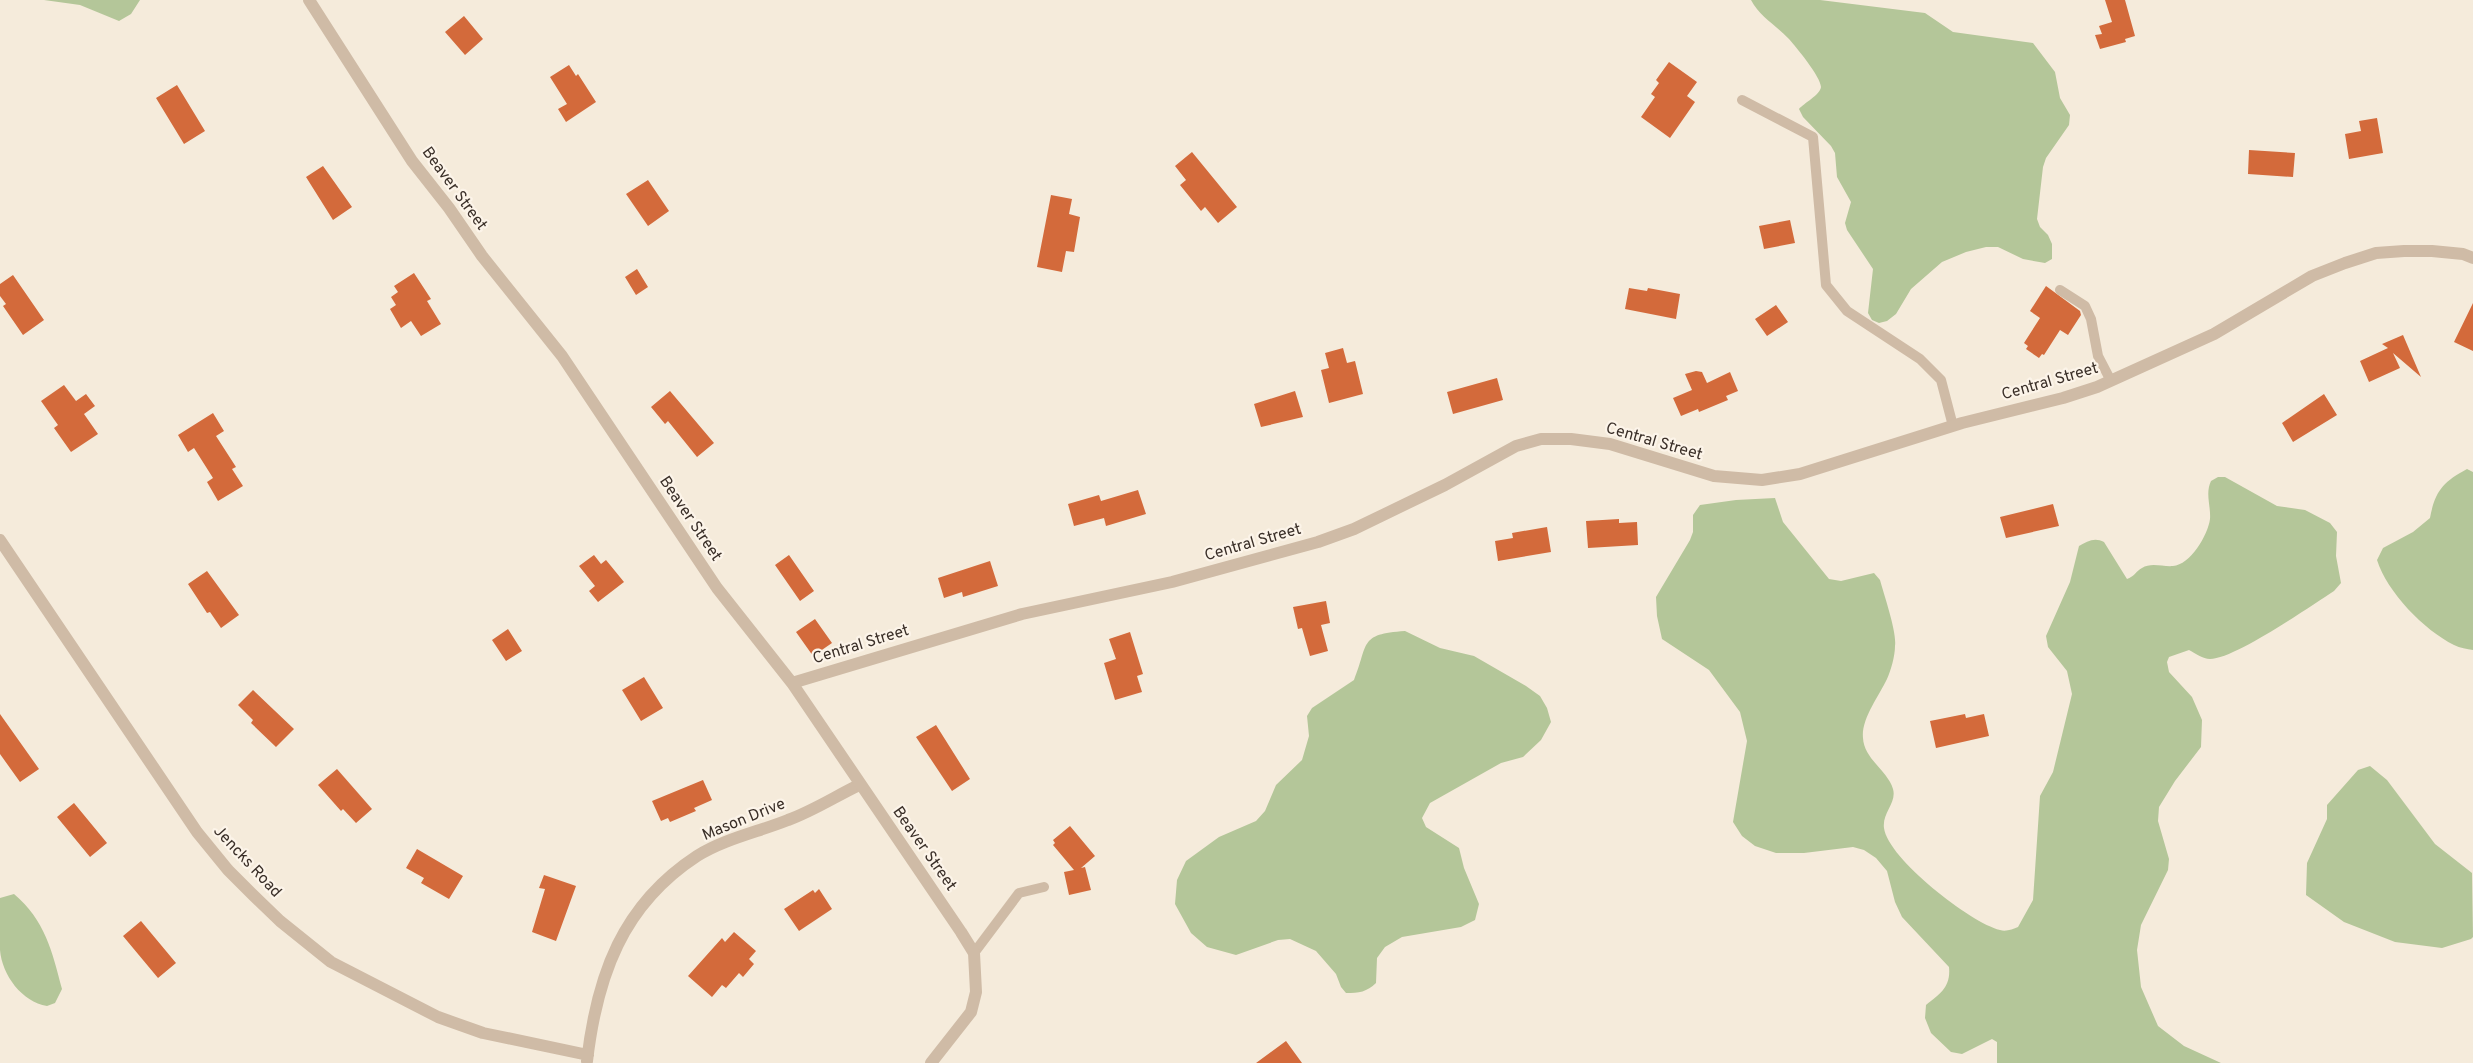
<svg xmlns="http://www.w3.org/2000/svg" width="2473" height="1063" font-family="Overpass,sans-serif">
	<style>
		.green { fill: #b4c699 }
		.building { fill: #d36a3b }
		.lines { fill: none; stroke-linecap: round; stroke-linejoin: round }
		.service { stroke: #cfbba6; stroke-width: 10 }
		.minor { stroke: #cfbba6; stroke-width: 12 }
		.tertiary { stroke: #cfbba6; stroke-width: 12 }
		.labels { text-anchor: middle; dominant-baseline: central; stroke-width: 4.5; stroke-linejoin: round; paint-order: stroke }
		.street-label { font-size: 16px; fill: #3a2f28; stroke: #fcf4e9 }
	</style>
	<rect width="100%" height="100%" fill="#f5ebdb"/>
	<!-- green -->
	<path class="green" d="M44,0H140L131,14L119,21L80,5Z
		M1751,0H1820L1925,13L1953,32L2033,43L2055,72L2060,98L2070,115L2069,125L2046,158L2043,167L2037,219L2040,227L2048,235L2052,244V259L2045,263L2023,259L1998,247H1986L1966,252L1942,262L1911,289L1896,314L1887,321L1879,323L1872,320L1868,313L1873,269L1847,230L1845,223L1851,202L1837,177L1835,153L1831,146L1803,117L1799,109C1804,103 1820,95 1821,87C1821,77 1796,47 1789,39C1776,25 1760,17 1751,0Z
		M2467,469L2473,472V650C2467,649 2460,648 2454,645C2424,630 2387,592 2377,560L2383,548L2413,532L2430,518C2435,491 2443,482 2467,469Z
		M2218,477H2225L2277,506L2305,510L2330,523L2337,532L2336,556L2341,583L2334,591C2309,607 2235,659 2210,659C2203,659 2195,653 2189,650L2169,657L2167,662L2169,672L2192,697L2202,720L2201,747L2175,781L2159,807L2158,821L2169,859L2168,870L2141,925L2137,950L2141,987L2158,1026L2184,1046L2221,1063H1997V1042L1992,1039L1962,1054L1951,1052L1931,1033L1925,1018L1926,1005C1940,994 1951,987 1949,967L1902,917L1895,902L1887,871L1876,858L1864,850L1853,847L1804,853H1776L1755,846L1742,836L1733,822L1747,741L1740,712L1709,670L1662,639L1657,616L1656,597L1690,540L1693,532V515L1700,505L1736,500L1775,498L1783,522L1829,579L1841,581L1874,573L1880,580C1884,595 1897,632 1895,646C1895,656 1891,670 1887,679C1879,696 1861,719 1863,738C1864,759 1888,771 1893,789C1897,803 1882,813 1884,828C1888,859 1971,923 2000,930C2006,932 2013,929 2018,927L2033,900L2040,796L2053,772L2072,694L2067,671L2048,647L2046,636L2070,582L2079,546C2087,541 2095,537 2104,542L2127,579C2134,577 2136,571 2142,568C2151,562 2163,567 2173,566C2190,565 2208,535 2210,519C2211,506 2205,494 2211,481Z
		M1405,631L1440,648L1474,656L1526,686L1540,696L1547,708L1551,722L1541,740L1523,757L1501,763L1430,803L1422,818L1426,827L1459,848L1464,868L1479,904L1475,920L1461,927L1402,937L1385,947L1377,958L1376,983C1367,992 1359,993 1346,993L1341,987L1336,974L1316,951L1290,939L1278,940L1236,955L1207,947L1191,933L1175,904L1177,880L1186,861L1219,837L1256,821L1265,811L1276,785L1302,760L1309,736L1307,716L1312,708L1354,680C1369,644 1358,634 1405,631Z
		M2370,766L2387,780L2435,844L2472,873L2473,937L2471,939L2442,948L2395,942L2344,922L2306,895L2307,863L2327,819V805L2358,770Z
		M14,894C45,920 52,951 62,989L55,1003L47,1006C22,1002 2,975 0,950C0,933 0,915 0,898Z"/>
	<!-- building -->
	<path class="building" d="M2105,0H2125L2135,36L2125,39L2126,42L2100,49L2095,35L2102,34L2099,26L2112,22Z
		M464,16L483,39L465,55L445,32Z
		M1669,62L1697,82L1687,96L1695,102L1670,138L1641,117L1655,97L1651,94L1659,83L1656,80Z
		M569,65L576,76L578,74L596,102L566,122L558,109L567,104L550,77Z
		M177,85L205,131L184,144L156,98Z
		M2377,118L2383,153L2349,159L2345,134L2361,131L2359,121Z
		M2249,150L2295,153L2293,177L2248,174Z
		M1192,152L1237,207L1218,223L1205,207L1201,211L1180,185L1186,180L1175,166Z
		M323,166L352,207L333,220L306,177Z
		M648,180L669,211L648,226L626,194Z
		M1051,195L1072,199L1069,214L1080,217L1074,252L1066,251L1062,272L1037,267Z
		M1790,220L1795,243L1764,249L1759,226Z
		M637,269L648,287L636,295L625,277Z
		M414,273L431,299L427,301L441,324L421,336L411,321L401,328L390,309L396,305L391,297L398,292L394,286Z
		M13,275L44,320L23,335L3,306L6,304L0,296V284Z
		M2046,286L2080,311L2081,315L2068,335L2060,330L2044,355L2042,354L2039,358L2026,349L2028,346L2024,343L2040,318L2030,311Z
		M1629,288L1647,291L1648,288L1680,294L1676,319L1625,309Z
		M2473,303V351L2454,342Z
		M1776,305L1788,322L1767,336L1755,319Z
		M2403,335L2421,377L2393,353L2400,368L2369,382L2360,361L2388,348L2382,344Z
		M1343,348L1347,363L1355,361L1363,394L1329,403L1321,370L1329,368L1325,353Z
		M1696,371L1702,372L1707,383L1730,372L1738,391L1726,396L1728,400L1699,412L1698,409L1681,416L1673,398L1692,390L1685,374Z
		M1497,378L1503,400L1453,414L1447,392Z
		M64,385L76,401L86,394L95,406L84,414L98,434L71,452L54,428L58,425L41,401Z
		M670,391L714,443L697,457L668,421L665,424L651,407Z
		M1295,391L1303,417L1261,427L1254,404Z
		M2324,394L2337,415L2293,442L2282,423Z
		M213,413L224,431L216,436L236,467L232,469L243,486L218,501L207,482L213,478L194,448L188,452L178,435Z
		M1138,490L1146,514L1106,526L1104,518L1074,526L1068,504L1099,495L1101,501Z
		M2053,504L2059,526L2006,538L2000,517Z
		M1619,519V523L1637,522L1638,545L1588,548L1586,521Z
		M1547,527L1551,552L1498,561L1495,541L1513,538L1512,533Z
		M594,555L601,564L606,560L624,582L598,602L589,591L595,586L579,566Z
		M789,555L814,591L800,601L775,565Z
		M990,561L998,586L963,597L962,592L944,598L938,578Z
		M207,571L239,615L221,628L210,612L207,613L188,584Z
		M1326,601L1330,623L1321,625L1328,651L1310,656L1302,628L1298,629L1293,607Z
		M815,619L832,643L813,656L796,632Z
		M508,629L522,651L506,661L492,640Z
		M1130,632L1143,674L1137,676L1142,692L1115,700L1104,663L1116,659L1109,639Z
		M644,677L663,708L641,721L622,690Z
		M253,690L294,729L276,747L251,723L253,720L238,705Z
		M0,714L39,769L20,782L0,754Z
		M1965,714L1966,718L1984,714L1989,736L1936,748L1930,721Z
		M936,725L970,779L952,791L916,737Z
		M337,769L372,809L356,823L343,809L341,811L318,785Z
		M703,780L712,800L694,808L696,811L670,822L668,818L661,821L652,801Z
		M74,803L107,843L90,857L57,817Z
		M1070,826L1095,856L1081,868L1085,867L1091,890L1069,895L1064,872L1074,870L1053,845L1055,843L1053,840Z
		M417,849L463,876L449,899L421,883L424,878L406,868Z
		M544,875L576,886L556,941L532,932L545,889L539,888Z
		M819,889L832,909L799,931L784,909L813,890L815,893Z
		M141,921L176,963L158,978L123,936Z
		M734,932L756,951L749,959L754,964L743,977L739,973L726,988L722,985L712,997L688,976L722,938L725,942Z
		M1286,1041L1302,1063H1256Z"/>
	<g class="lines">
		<!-- service -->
		<path class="service" d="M1742,100L1813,137L1826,285L1847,311L1920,359L1941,380L1953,426
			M2060,290L2085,306L2091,319L2098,356L2111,381
			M974,953L1019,893L1044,887"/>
		<!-- minor -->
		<path class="minor" d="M0,540L197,832L228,870L252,894L280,921L331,962L438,1017L483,1033L588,1055
			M587,1061C597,976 622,905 697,856C724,839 758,832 788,820C813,811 836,796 859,785"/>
		<!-- tertiary -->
		<path class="tertiary" d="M309,0L412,161L449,208L482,256L562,356L717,588L792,683L961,932L974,953L976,992L971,1012L931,1063
			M792,683L1022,614L1172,582L1318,542L1354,529L1445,485L1516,446L1541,439H1571L1610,444L1714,476L1762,480L1800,474L1962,423L2063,398L2097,387L2214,334L2312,276L2345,263L2376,253L2404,251H2432L2463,254L2473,258"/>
	</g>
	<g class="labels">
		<!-- street labels -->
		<g class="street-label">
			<text transform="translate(454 189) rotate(54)">Beaver Street</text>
			<text transform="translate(2050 382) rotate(-16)">Central Street</text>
			<text transform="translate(1654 442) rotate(16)">Central Street</text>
			<text transform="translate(690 519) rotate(56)">Beaver Street</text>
			<text transform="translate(1253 543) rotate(-16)">Central Street</text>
			<text transform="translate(861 645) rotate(-17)">Central Street</text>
			<text transform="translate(744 820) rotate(-22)">Mason Drive</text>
			<text transform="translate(924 849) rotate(55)">Beaver Street</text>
			<text transform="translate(247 862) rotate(47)">Jencks Road</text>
		</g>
	</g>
</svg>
